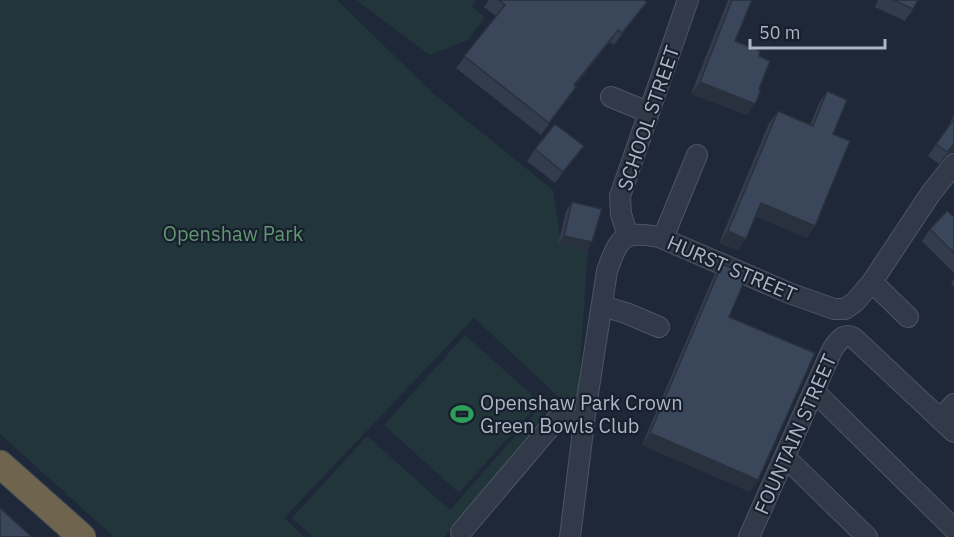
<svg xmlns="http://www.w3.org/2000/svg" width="954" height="537" font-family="'IBM Plex Sans',sans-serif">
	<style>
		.green { fill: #21353a }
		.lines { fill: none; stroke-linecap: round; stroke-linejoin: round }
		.minor-casing { stroke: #4d5564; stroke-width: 22 }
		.highway-casing { stroke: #3d4553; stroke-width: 29 }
		.minor { stroke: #323a49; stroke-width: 20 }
		.highway { stroke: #6f654f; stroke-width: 27 }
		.wall { fill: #323c4d }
		.shaded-wall { fill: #29313e }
		.building { fill: #3a4659; stroke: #29313e; stroke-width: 1.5 }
		.labels { text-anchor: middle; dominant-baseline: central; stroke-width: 4.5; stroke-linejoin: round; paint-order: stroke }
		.street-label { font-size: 20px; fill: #acb5c6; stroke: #181f2d }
		.park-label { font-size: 20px; fill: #639772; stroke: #181f2d }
		.poi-label { font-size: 20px; fill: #acb5c6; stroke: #181f2d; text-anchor: start }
	</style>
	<rect width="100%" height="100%" fill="#1f2838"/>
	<!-- green -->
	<path class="green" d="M0,0H337L434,94L553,190L560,236L567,244L588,248L577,414L474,318L284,518L304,537H114L0,434Z
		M356,0H476L471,6L485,17L468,40L430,55Z
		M465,335L540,402L459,493L384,425Z
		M546,401L539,423L444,537H313L292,518L367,436L450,510Z"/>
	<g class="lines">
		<!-- minor casing -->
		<g class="minor-casing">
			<path id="minor" d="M611,97L648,112
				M628,236L621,214L620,196L688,0
				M663,238L697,155
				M872,282L908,317
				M602,306L626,313L659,327
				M814,391L954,529
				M940,419L954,404
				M785,457L867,537
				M461,532L557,419L584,422
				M570,537L586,406L607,271C619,238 622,230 659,237L789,293L834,309H845L855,302L872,282L931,193L954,164
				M749,537L832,350C838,341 845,331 855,339L954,432"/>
		</g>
		<!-- highway casing -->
		<g class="highway-casing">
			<path id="highway" d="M0,464L82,537"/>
		</g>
		<!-- minor -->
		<use href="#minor" class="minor"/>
		<!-- highway -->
		<use href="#highway" class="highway"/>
	</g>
	<!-- wall -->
	<path class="wall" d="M489,0H644L647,2L614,45L610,42L575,86L576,87L541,135L456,68L496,16L484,7Z
		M728,0H752L735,41L759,56V89L747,115L691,94Z
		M878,0H918L913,9L905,21L875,7Z
		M827,91L833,134L815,226L807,238L755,216L738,250L719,243L769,123L778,111L810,125L819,103Z
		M954,114V152L949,153L945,156L939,164L928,156L949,125Z
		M535,149L575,158L555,183L527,161Z
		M572,202L592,242L587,251L558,244L566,211Z
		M954,217V273L922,241L930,229Z
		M722,264L729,317L750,492L642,445L714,275Z
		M954,279V287L951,283Z"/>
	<!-- shaded-wall -->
	<path class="shaded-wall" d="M647,2L638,14L614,45L622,33Z
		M618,30L610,42L566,97L574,85Z
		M700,82L755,104L747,115L691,94Z
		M954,144V152L949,153L945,156L939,164Z
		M584,146L575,158L555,183L563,172Z
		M761,203L815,226L807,238L752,215Z
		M728,231L746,239L738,250L719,243Z
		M564,236L592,242L587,251L558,244Z
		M650,433L758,480L750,492L642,445Z"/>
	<!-- building -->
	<path class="building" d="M499,0H644L647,2L622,33L618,30L574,85L576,87L549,123L464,56L505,5Z
		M732,0H752L735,41L760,51L759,56L770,61L759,89L761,90L755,104L700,82Z
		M893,0H918L913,9Z
		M827,91L847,100L833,134L850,141L815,226L761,203L746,239L728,231L778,111L813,126Z
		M954,119V144L947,152L936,144Z
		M555,124L584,146L563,172L535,149Z
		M572,202L602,209L592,242L564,236Z
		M947,211L954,217V253L930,229Z
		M722,264L747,275L729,317L815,353L758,480L650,433Z
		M0,508L32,537H0Z"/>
	<!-- icons -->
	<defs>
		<g id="stadium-bare" transform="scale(1.8)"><path d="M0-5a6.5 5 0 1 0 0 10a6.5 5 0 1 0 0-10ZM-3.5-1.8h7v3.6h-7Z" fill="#2e9e5b" stroke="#181f2d" stroke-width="2.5" paint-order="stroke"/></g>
	</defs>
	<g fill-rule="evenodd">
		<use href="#stadium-bare" x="462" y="414"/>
	</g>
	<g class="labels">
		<!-- street labels -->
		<g class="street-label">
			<text transform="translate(648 118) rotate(-71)">SCHOOL STREET</text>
			<text transform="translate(732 268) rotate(23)">HURST STREET</text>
			<text transform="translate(795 434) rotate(-66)">FOUNTAIN STREET</text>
		</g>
		<!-- park labels -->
		<g class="park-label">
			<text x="233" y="233">Openshaw Park</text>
		</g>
		<!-- poi labels -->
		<g class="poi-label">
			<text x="480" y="402">Openshaw Park Crown<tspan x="480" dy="23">Green Bowls Club</tspan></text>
		</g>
	</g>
	<!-- scale -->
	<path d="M750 39v9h135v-9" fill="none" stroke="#acb5c6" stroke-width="3"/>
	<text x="759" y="39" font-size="18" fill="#acb5c6" stroke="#181f2d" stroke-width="4.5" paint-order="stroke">50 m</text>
</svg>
